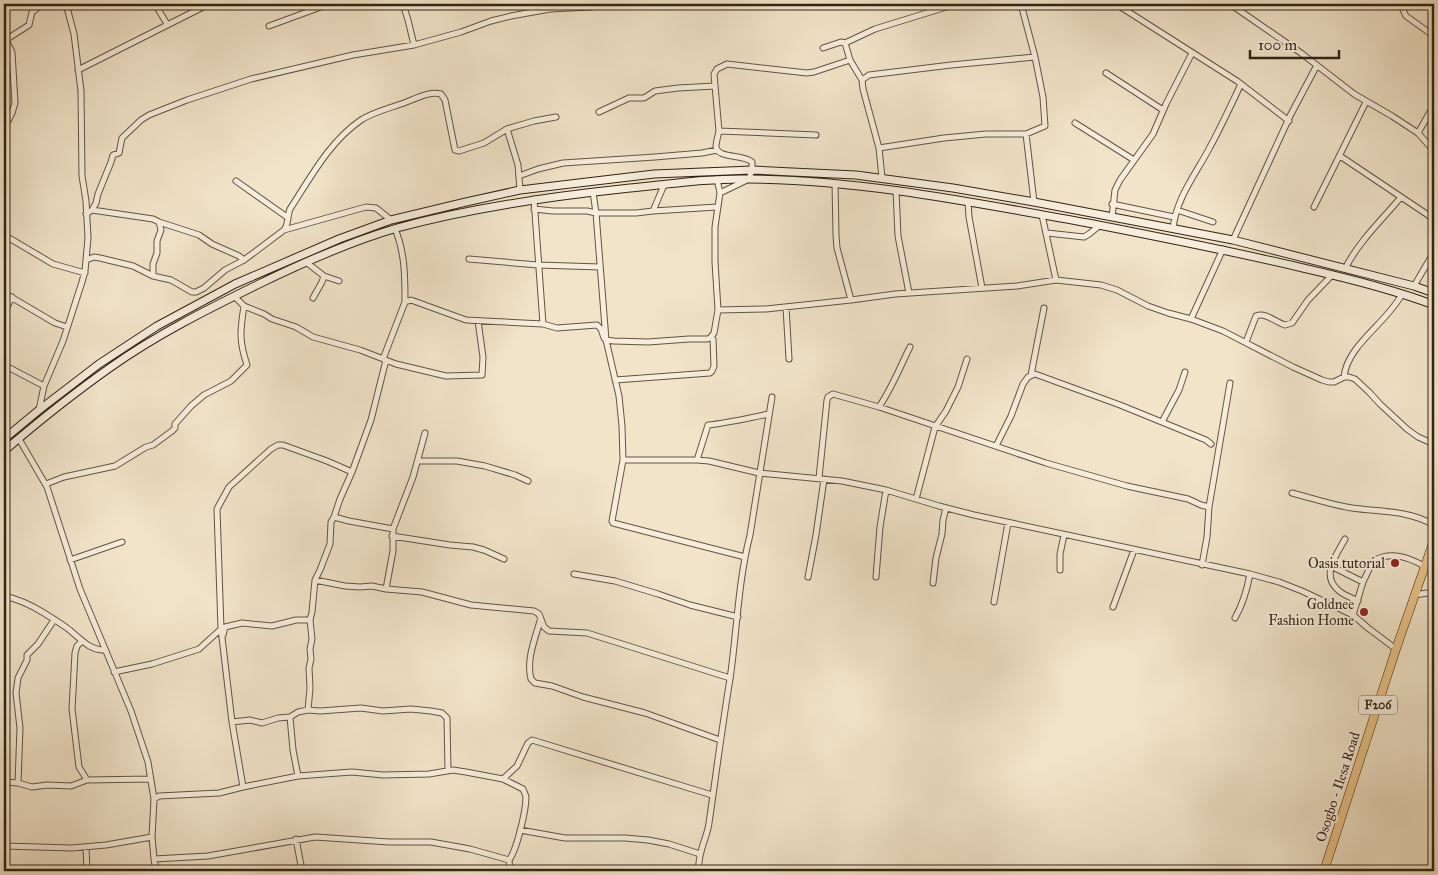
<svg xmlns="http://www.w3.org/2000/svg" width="1438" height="875" font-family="'IM FELL Great Primer',serif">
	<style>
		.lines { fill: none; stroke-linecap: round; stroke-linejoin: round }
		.street-casing { stroke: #635442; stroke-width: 7 }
		.secondary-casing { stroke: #342415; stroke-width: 9 }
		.primary-casing { stroke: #342415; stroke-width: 9 }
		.street { stroke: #f6eddc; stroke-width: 5 }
		.secondary { stroke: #f6eddc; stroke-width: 7 }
		.primary { stroke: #e8c284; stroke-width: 8 }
		.poi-dot { fill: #8f2418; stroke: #f6eddc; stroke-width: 2 }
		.labels { text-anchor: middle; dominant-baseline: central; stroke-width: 4; stroke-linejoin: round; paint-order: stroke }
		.shield { fill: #f6eddc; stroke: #6e6051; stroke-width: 1 }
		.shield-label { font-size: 12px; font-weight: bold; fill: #342415 }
		.poi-label { font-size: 14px; fill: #342415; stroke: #f6eddc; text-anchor: end }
		.street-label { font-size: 14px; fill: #342415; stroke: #f6eddc }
	</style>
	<rect width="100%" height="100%" fill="#f1e4c9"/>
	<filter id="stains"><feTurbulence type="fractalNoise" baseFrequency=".004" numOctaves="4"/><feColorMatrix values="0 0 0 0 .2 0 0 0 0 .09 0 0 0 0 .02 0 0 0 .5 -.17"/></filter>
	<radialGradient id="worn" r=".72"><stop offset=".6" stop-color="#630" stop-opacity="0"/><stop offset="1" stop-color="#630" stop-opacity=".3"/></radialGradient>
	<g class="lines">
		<!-- street casing -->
		<g class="street-casing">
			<path id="street" d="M155,4L167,24
				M403,4L408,20L414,45
				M1021,4L1035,57L1043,97L1045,126L1026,134H986L944,138L879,148L863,89L862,80L869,75L951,65L1035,57
				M1116,4L1237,81L1289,121
				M1230,4L1301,53L1354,94L1392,116L1418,133L1434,151
				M1400,4L1406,16L1434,36
				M269,26L329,4
				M4,41L29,25L32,12L43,4
				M845,43L850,60L862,80
				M823,48L841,42L845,43L875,29L956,4
				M78,70L209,4
				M1106,73L1163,110
				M599,112L629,98H644L655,91L678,88L715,86
				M4,123L8,121L12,113L15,103L12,52L6,40
				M1075,123L1134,160
				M719,131C718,136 716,142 716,147C718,159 744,154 752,162V170L749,179L720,193
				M1418,133L1434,105
				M1026,134L1034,202
				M816,135L719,131L714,74L717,69L727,64L807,73L814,72L850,60
				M879,148L882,178
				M1340,156L1434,219
				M519,176L538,169L563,163L655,157L702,153L717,150
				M717,179L720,193L715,227V262L718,310L714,333L710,338L707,339H689L648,342L614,341L606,340L619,396L622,426L623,460L612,521L613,523L745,557
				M236,181L287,217
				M835,183L836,235L837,248L851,300
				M520,190L518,165L507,129L534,121L556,117
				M896,190L898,236L909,293
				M534,199L543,324
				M968,202L969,217L982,288
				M1112,204L1174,217
				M1314,207L1366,102
				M534,209L553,211H587L596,213H636L653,211L664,185
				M92,210L153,219L159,222L161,230L157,241V253L153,264V276
				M1177,210L1213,222
				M653,211L717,207
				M86,214L92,210L96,203L98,194L111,162L113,155L119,153L122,138L141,120L149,115L187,100L251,79L353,55L414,45L461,32L491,21L511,16L550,9L591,7L608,4
				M1042,215L1056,280
				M1112,217L1115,190L1120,180L1153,134L1166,104L1192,53
				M159,222L199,235L212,244L239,256L244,260
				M395,229C405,252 405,278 405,302
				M1173,229C1176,198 1196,174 1210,147C1221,127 1231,105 1241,84
				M284,230L366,207L376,208L391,220
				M1047,233L1084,237L1089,234L1099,226
				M4,235L53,264L85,273
				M1233,240L1290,116L1317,65
				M469,259L538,265L600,267
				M86,260L94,257L100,258L133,266L153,276L171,280L192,292H196L204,288L225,270L244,260L284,230C289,224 287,216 290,209C311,177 329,142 361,120C373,112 390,108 404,103C415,99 429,91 441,94L445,100L455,150L459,151L484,143L507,129
				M306,262L324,276L339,281
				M1345,269C1358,242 1382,220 1401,197
				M1414,286L1434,252
				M4,293L55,323L67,327
				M234,296L244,306L264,314L272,319L296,327L313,337L360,350L386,360L371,420L352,472L340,499L334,517L331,522L330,544L320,570L315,580L312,612L310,620L312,639L310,649L311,659L309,668L310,688L308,710
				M313,298L322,282L324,276
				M786,307L789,359
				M718,310L766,309L851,300L895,294L1017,286L1056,280L1101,285L1117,290L1148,306L1168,313L1191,319L1223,331L1293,367L1322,380L1329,382H1334L1344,377H1349L1355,379L1369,392L1380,404L1407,429L1418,437L1434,444
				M4,313L12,297
				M1191,319L1223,249
				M478,321L483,357L482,375L446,376L396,364L383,359L405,302L411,300L466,320L543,324L557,328L597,325L601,329L604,338L606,340L596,213L593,192
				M1246,342L1256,316C1266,312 1275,322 1285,325L1292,323L1308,300L1332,275
				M4,365L44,386
				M1031,375L1044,308
				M1344,377C1347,345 1387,323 1402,294
				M615,380L710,373L712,371L714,366L713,339L710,338
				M879,407C892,388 900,367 910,347
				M39,410L44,386L63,341L82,282L85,271L88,238L86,201L82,176L81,91L74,34L66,4
				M1162,422L1179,390L1185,372
				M19,439L47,487L80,589L131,711L148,762L154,799L152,837L154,859L156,871
				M996,446L1011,416L1023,384L1028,377L1035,374L1120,405L1206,440L1211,444
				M623,460H697L709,461L759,473L842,481L886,490L939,506L974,515L1250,574L1279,582L1302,591L1353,615L1368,628L1396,649
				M697,460L708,425C728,423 748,418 769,414
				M418,461H457L485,466L515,475L528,481
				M819,478L827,400L828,397L833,394L879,407L1046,463L1127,486L1188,499L1201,505L1209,507
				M46,484L64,477L115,466L146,447L153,445L172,431L175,428V424L191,406L204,395L231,381L247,365C239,341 240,331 244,306
				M1292,493C1312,498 1331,505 1352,508C1379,512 1409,510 1434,525
				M916,499L935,427L946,411L958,387L967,359
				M334,517L349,521L393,529
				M392,536L450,545L473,547L484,550L504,559
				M1345,539C1337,554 1321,574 1337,589C1342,595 1351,597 1358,601
				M70,560L122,542
				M1202,565L1207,537L1209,507L1230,383
				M1331,566L1363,582
				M1060,570V554L1064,535
				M574,574L615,581L658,594L690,605L738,617
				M808,577L816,535L824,479
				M876,577L880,527L886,490
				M315,580L345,586L360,587L372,586L386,589L422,592L471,605L534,611L539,614L544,627L549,631L587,633L730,678
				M933,583L936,558L942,534L943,520L946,508
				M386,589L393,551V529L413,477L425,433
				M1414,595L1434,592
				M4,596C18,599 31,605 44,613C52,618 60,623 67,628C79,637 88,650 104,650
				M994,602L1008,523
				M1113,607L1134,550
				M1353,615L1363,582L1373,561C1391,551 1408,557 1424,566
				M1235,618C1243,604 1247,590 1250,574
				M540,621C535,639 526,660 531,679L535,683L552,686L583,697L645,713L720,740
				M221,629L217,509L229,487L271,449L278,445H283L327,461L352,472
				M223,635L225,627L242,623L272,626L296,620H310
				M82,641L77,646L75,653L72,709L79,767L87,780
				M114,672L152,664L199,649L221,629L232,722
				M290,717L293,750L298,776
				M503,779L517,766L528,743L532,740L712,795
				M4,782L18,783L32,787L47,785L71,786L87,780L151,779
				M18,783L20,728L16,693L18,678L27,660V655L38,644L54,620
				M243,787L232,722L250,720L262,723L278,718L290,717L298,712L308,710L320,711L361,708L383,711L411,709L431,711L442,713L447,718L448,771
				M154,799L159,796L219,793L243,787L298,776L352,772L383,775L429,774L453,770L466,772L503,779L523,789C524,792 525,793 526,797C526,810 517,850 509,860L510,871
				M520,830L565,838H625L648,840L669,844L700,854
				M296,839L302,871
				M4,846L72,848L106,845L152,837
				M86,847L87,871
				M154,859L208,856L315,837L389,842H431L470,849L509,860
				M698,871C699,865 699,858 701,852C703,842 708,833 709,823C716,775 722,727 730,679C737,631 738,582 750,535L772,397"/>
		</g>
		<!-- secondary casing -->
		<g class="secondary-casing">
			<path id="secondary" d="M4,439L39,410L99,364L157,326L235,284L339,239L391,220L466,202L520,190L654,174L752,170L792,172L856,175L953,188L1034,202L1233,240L1414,286L1434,293
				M4,451C39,421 74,393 111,367C156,335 208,309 257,285C302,263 349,242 397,228C470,208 546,197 621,189C664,185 707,178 750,179C864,180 975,203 1088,223C1160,237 1231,251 1303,268C1347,278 1392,289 1434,305"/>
		</g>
		<!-- primary casing -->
		<g class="primary-casing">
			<path id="primary" d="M1324,871L1396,649L1434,540"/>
		</g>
		<!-- street -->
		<use href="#street" class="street"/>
		<!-- secondary -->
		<use href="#secondary" class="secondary"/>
		<!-- primary -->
		<use href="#primary" class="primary"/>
	</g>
	<!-- markers -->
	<g class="poi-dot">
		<circle cx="1395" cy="563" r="5"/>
		<circle cx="1364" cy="612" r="5"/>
	</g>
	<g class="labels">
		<!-- shield labels -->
		<rect class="shield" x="1359" y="695.5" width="38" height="19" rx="4"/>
		<g class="shield-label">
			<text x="1378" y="705">F206</text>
		</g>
		<!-- poi labels -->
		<g class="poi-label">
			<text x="1385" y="563">Oasis tutorial</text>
			<text x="1354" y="604">Goldnee<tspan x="1354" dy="16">Fashion Home</tspan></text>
		</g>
		<!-- street labels -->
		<g class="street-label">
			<text transform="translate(1338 787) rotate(-72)">Osogbo - Ilesa Road</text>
		</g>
	</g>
	<!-- margin -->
	<rect width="1438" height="875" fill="none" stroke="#f1e4c9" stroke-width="20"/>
	<rect x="5" y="5" width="1428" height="865" fill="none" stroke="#342415" stroke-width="2.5"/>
	<rect x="10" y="10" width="1418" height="855" fill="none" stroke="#342415"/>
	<!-- scale -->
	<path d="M1250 50v8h89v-8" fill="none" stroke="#342415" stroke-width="2.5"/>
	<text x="1258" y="50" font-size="15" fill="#342415" stroke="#f6eddc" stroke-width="4" paint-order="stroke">100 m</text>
	<rect width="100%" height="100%" filter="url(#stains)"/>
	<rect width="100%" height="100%" fill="url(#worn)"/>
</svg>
